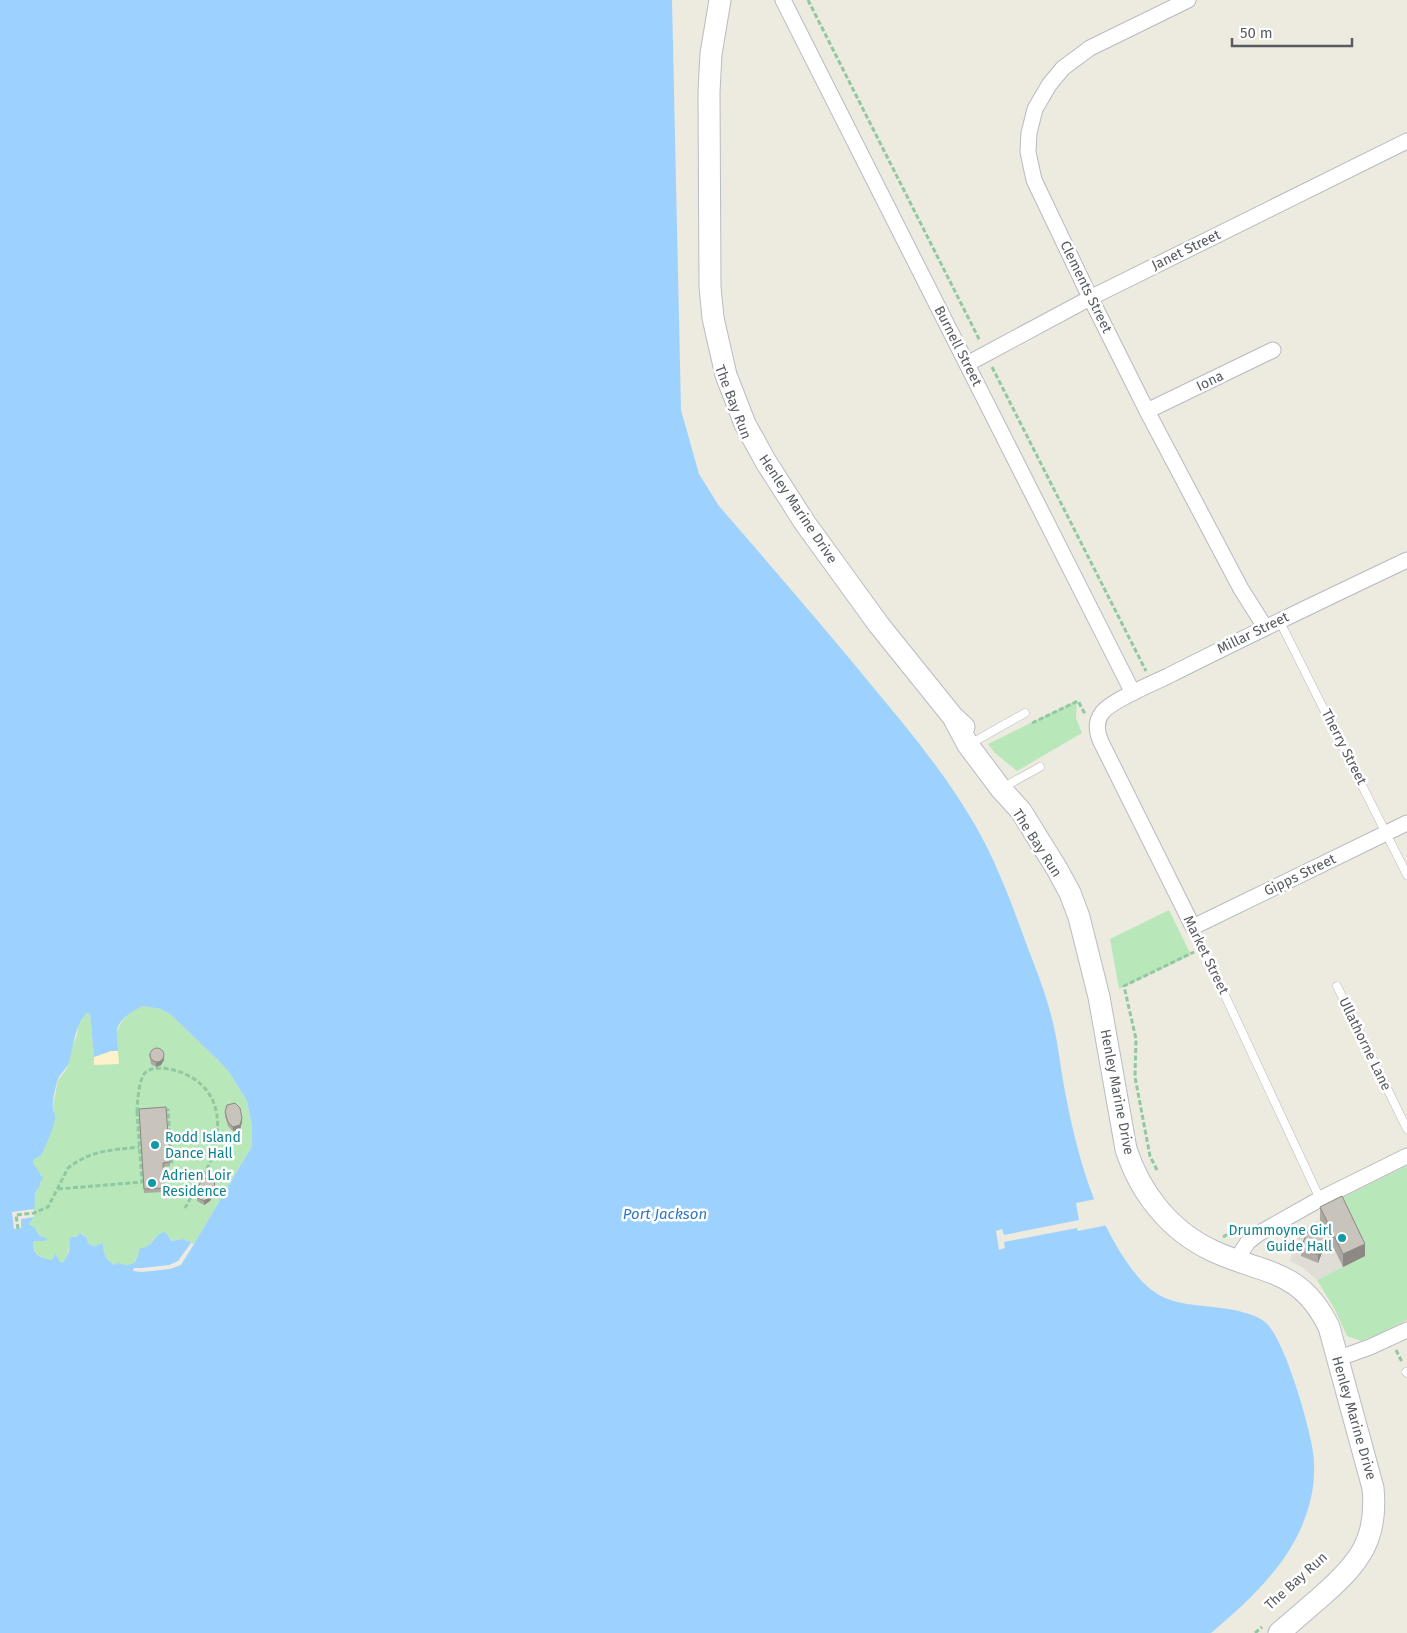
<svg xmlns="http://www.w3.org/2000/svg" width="1407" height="1633" font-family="'Fira Sans',sans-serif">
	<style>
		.industrial { fill: #e0ddd7 }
		.green { fill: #b8e7b9 }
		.sand { fill: #fdf2c9 }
		.water { fill: #9dd2ff; fill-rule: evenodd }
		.pier { fill: #edeadf }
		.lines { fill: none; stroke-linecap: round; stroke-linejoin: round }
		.lane-casing { stroke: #b7bac0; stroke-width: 9 }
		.street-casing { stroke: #b7bac0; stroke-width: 17 }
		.secondary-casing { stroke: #b8bcc3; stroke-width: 23 }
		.path { stroke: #91c8a2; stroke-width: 3; stroke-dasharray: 5 2.5; stroke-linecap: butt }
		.lane { stroke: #fff; stroke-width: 8 }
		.street { stroke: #fff; stroke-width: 15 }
		.secondary { stroke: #fff; stroke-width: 21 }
		.wall { fill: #aca9a2 }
		.shaded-wall { fill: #8c8984 }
		.building { fill: #c8c4bc; stroke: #8c8984 }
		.culture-dot { fill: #0f9aa8; stroke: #fff; stroke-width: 2 }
		.labels { text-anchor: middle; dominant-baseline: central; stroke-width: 5; stroke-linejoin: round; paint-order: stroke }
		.street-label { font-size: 14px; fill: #585c62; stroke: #fff }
		.culture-label { font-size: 14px; fill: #0d838f; stroke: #fff; text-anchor: start }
		.water-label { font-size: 15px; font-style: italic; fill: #3377c3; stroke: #fff }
	</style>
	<rect width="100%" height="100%" fill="#edeadf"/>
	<!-- industrial -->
	<path class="industrial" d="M1320,1220L1343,1267L1317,1280L1302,1267L1290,1261L1294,1246L1299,1235L1306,1227Z"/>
	<!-- green -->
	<path class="green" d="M1077,700L1076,718L1082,733L1017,771L995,753L988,744Z
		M1169,910L1191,955L1119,989L1110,939Z
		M143,1006L161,1009L171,1015L218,1060L229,1072L247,1101L252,1127V1146L194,1244L183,1239L173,1241L165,1233C154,1234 152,1244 144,1249L141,1248C137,1257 134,1270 121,1264L115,1265C105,1261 104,1252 102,1243L97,1246H93L88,1243L87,1238L81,1233L76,1237H72C67,1246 70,1255 63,1263L59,1262L56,1253L52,1260C41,1257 35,1257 33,1243L35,1241H44L35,1228L29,1224L34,1217V1196L37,1190L40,1186L42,1175L37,1171L33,1163L34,1159L41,1156L55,1119L53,1106L58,1080L66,1070L70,1059L72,1047L77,1035L78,1026L86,1013L90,1014L94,1057L111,1051C116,1031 121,1013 143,1006Z
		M1407,1166V1320L1374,1336L1361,1341L1347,1336L1334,1308L1317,1280L1364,1256L1337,1200Z"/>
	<!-- sand -->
	<path class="sand" d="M111,1051H118L119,1064L94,1065V1057Z"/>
	<!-- water -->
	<path class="water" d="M0,0H672L681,410L699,474L719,506C771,566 823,626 873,687C922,746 972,806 1001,878C1010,899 1018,921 1026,943C1035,967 1045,991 1051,1015C1058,1040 1060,1066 1065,1091C1076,1150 1092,1210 1126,1261C1160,1311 1182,1301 1234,1310C1246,1313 1257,1315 1266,1323C1284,1338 1308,1422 1312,1446C1321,1493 1301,1540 1271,1575C1253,1597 1232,1615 1211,1633H0ZM143,1006L161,1009L171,1015L218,1060L229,1072L247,1101L252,1127V1146L194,1244L183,1239L172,1241L165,1232C153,1234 152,1249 140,1248C136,1263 134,1268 118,1263L115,1265C106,1261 103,1253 103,1243C96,1245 97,1249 88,1243L87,1238L80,1233L76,1237H70L69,1252L63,1263L59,1261L56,1253L52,1260C41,1257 34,1257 33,1243L35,1241H44L48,1239L40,1236L35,1228L29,1224L34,1217L35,1193L40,1186V1183L43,1178L33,1163L34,1159L41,1156C46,1145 52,1132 55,1120C56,1116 54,1113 53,1109C52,1101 55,1090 57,1082C59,1073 68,1069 70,1059C73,1046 76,1022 87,1013L90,1014L94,1057L111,1051H118C118,1044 116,1037 117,1030C119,1019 133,1010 143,1006Z"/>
	<!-- pier -->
	<path class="pier" d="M1096,1199L1108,1225L1078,1231L1077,1228L1004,1242L1005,1248L999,1250L996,1231L1002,1229L1004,1235L1079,1220L1076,1203Z
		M34,1209V1217L21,1219V1228L14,1229L12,1212Z
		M191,1243L194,1244L181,1265L170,1269L142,1272L133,1271L134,1268H142L169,1265L178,1261Z"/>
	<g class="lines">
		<!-- lane casing -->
		<g class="lane-casing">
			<path id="lane" d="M1279,620L1407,875
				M970,744L1025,713
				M1002,788L1040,767
				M1193,927L1320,1199
				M1337,986L1407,1129
				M1406,1372L1407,1373"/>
		</g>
		<!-- street casing -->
		<g class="street-casing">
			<path id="street" d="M783,0L1133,693
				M1188,0L1090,48L1063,68L1049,85L1035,109L1029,133L1028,152L1034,180L1087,291L1147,411L1241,589L1265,627
				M967,364L1090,298L1407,141
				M1147,411L1273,350
				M1407,560C1327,598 1247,636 1168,676C1153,683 1109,702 1102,713C1095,722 1097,733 1101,742L1193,927L1407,823
				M1237,1260L1242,1251L1248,1242L1258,1234L1320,1199L1407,1156
				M1337,1359L1370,1347L1407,1330"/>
		</g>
		<!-- secondary casing -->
		<g class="secondary-casing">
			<path id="secondary" d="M720,0L711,54L709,92L710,287L713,318L726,375L745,424L766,462L805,523L879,625L953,717L964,727
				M953,717L968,745L1001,789L1021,811L1057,869L1070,893L1079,917L1099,997L1126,1149C1140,1193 1170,1231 1213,1251C1265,1275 1300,1268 1329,1327L1373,1488C1378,1539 1360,1562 1323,1595C1309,1607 1294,1620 1279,1633"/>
		</g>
		<!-- path -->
		<path class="path" d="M808,0L980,341
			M992,367L1146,671
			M1032,723L1078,701L1085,714
			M164,1110H168L172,1165
			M137,1112C137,1104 139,1077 146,1072C155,1065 173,1069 183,1073C216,1087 223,1117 214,1150C209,1170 195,1189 185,1208
			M1157,1170L1150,1156L1135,1077L1136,1039L1124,986L1194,952
			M58,1189L142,1182L137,1112H142
			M18,1229L16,1215L34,1213L48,1207L68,1168C91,1150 111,1150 139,1147
			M1223,1237L1239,1228
			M1396,1350L1402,1362
			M1255,1633L1262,1627"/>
		<!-- lane -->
		<use href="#lane" class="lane"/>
		<!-- street -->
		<use href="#street" class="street"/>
		<!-- secondary -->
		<use href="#secondary" class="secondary"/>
	</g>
	<!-- wall -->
	<path class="wall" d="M149,1054L164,1060L161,1065L156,1067L151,1064Z
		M225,1112L242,1122L240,1129L233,1131L228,1126L225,1116Z
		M139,1114L170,1162V1166L163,1167L164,1192L144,1193Z
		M197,1190L215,1192L210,1201L204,1205L197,1201Z
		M1320,1207L1365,1256L1343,1267L1320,1220Z
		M1325,1245L1318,1263L1301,1256V1248Z"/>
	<!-- shaded-wall -->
	<path class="shaded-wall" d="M164,1056V1060L161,1065L156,1067V1063Z
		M242,1118V1122L240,1129L233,1131V1127Z
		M215,1188V1192L210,1201L204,1205V1201Z
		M1325,1236V1245L1318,1263V1255Z
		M1365,1244V1256L1343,1267V1254Z"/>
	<!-- building -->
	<path class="building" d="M150 1055a7 7 0 1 1 14 0a7 7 0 1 1-14 0Z
		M235,1103L240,1108L242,1118L240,1125L233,1127L228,1122L225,1112L227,1105Z
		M166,1107L170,1162L163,1163L164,1188L144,1189L139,1109Z
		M208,1177L214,1180L215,1188L210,1197L204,1201L197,1197V1190L201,1181Z
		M1342,1196L1365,1244L1343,1254L1320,1207Z
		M1308,1230L1325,1236L1318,1255L1301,1248Z"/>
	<!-- markers -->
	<g class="culture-dot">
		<circle cx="155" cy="1145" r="5"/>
		<circle cx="152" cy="1183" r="5"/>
		<circle cx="1342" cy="1238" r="5"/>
	</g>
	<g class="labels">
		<!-- street labels -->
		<g class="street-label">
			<text transform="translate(1186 250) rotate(-26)">Janet Street</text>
			<text transform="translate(1086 287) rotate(64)">Clements Street</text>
			<text transform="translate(958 346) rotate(63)">Burnell Street</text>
			<text transform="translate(1210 381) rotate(-26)">Iona</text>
			<text transform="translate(733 402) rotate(69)">The Bay Run</text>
			<text transform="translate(798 509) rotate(56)">Henley Marine Drive</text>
			<text transform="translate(1253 633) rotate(-26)">Millar Street</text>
			<text transform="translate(1344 747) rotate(63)">Therry Street</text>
			<text transform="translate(1037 843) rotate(57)">The Bay Run</text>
			<text transform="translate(1300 875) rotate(-26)">Gipps Street</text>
			<text transform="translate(1206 955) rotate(64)">Market Street</text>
			<text transform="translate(1365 1044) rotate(64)">Ullathorne Lane</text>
			<text transform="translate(1117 1092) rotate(79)">Henley Marine Drive</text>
			<text transform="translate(1354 1418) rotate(74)">Henley Marine Drive</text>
			<text transform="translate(1296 1581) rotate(-42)">The Bay Run</text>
		</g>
		<!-- culture labels -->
		<g class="culture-label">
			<text x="165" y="1137">Rodd Island<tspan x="165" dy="16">Dance Hall</tspan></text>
			<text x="162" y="1175">Adrien Loir<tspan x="162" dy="16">Residence</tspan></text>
			<text x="1332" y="1230" text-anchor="end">Drummoyne Girl<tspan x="1332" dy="16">Guide Hall</tspan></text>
		</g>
		<!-- water labels -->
		<g class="water-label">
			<text x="665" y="1214">Port Jackson</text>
		</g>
	</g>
	<!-- scale -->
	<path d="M1232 38v8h120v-8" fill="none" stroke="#585c62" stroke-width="2.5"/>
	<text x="1240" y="38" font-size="15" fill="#585c62" stroke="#ffffff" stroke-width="4" paint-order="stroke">50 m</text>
</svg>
